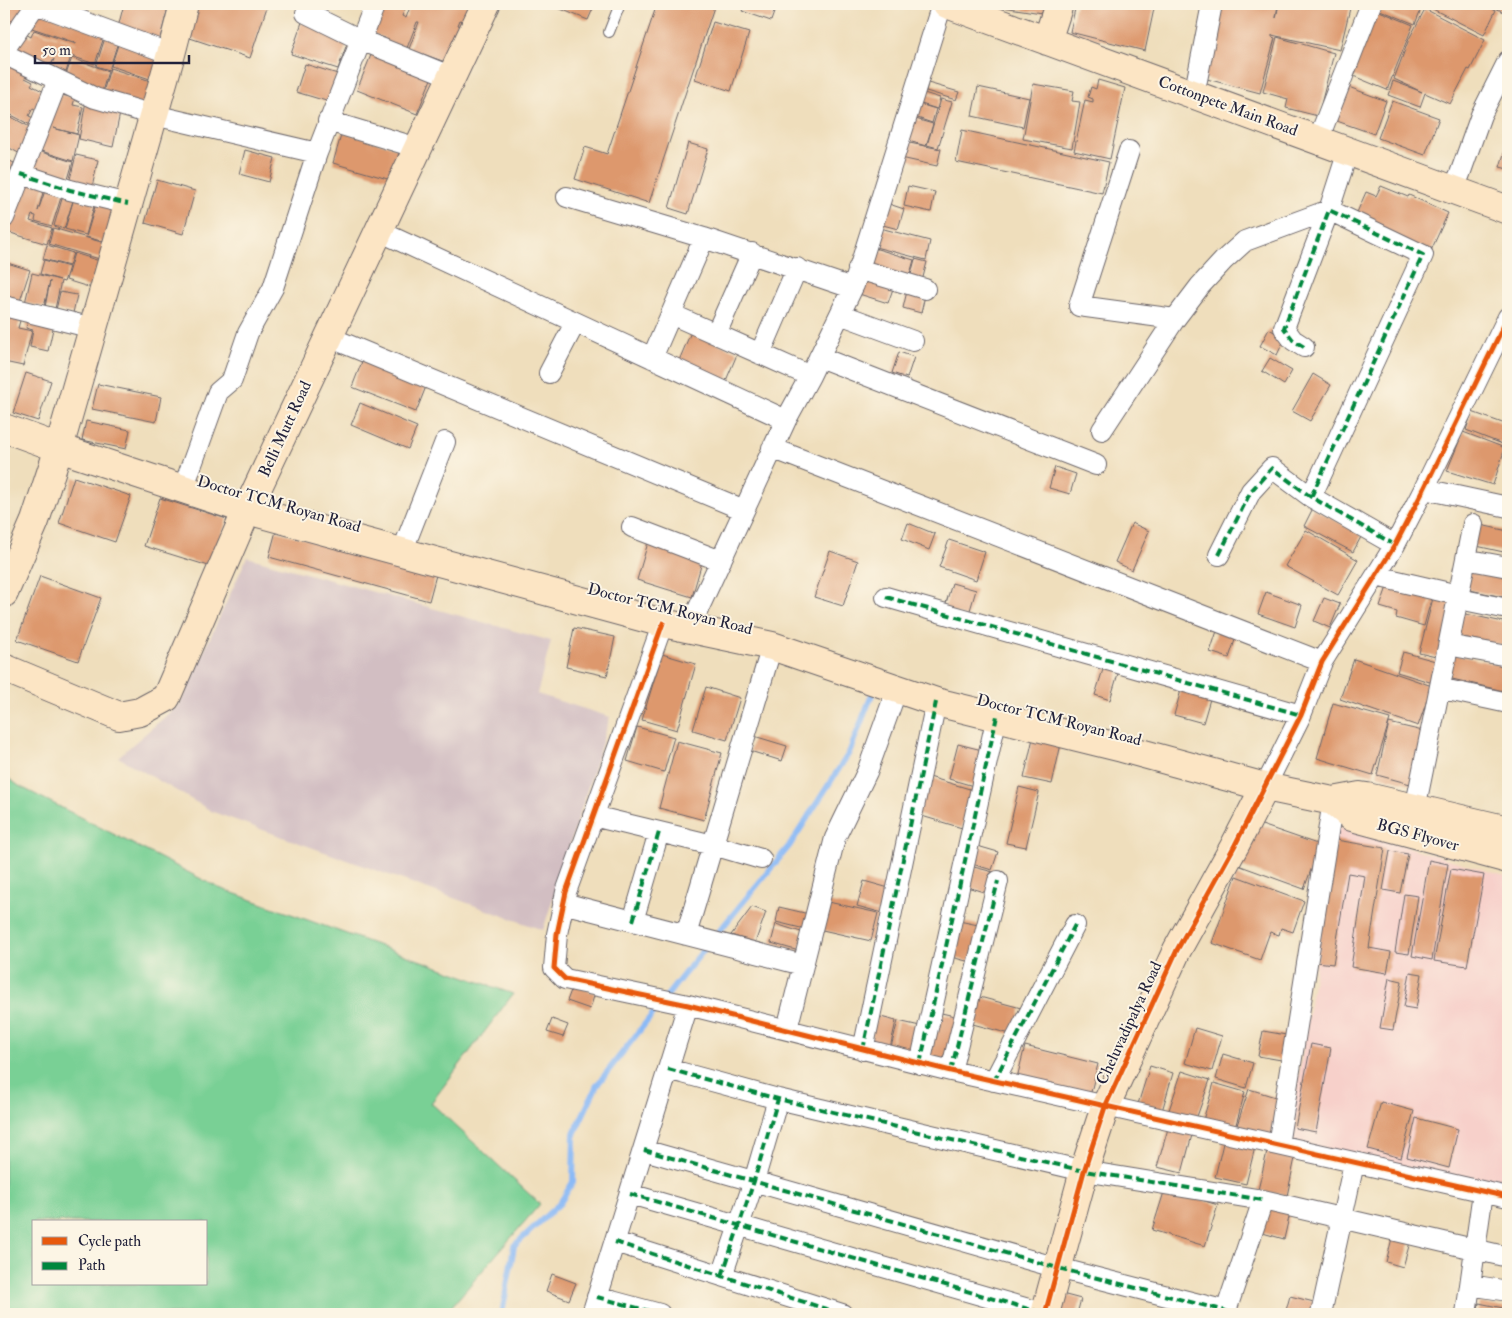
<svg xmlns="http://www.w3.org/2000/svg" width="1512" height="1318" font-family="'IM FELL Double Pica',serif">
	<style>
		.built { fill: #f7d0ca }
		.industrial { fill: #d2bec2 }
		.green { fill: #79d095; stroke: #4e7968; fill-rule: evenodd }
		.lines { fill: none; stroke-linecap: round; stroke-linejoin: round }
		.stream { stroke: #8bbaf6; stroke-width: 6 }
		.building { fill: #dd986d }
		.lane-casing { stroke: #6a6468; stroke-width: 12 }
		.street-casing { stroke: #6a6468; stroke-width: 22 }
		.secondary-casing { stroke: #6a6468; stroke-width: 30 }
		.lane { stroke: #fff; stroke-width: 10 }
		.street { stroke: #fff; stroke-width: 20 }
		.secondary { stroke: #fce5c4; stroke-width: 28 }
		.quiet { stroke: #00873e; stroke-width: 4; stroke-dasharray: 8 4; stroke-linecap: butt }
		.cycleway-casing { stroke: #fcf5e5; stroke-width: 8 }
		.cycleway { stroke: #e8590c; stroke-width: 5 }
		.labels { text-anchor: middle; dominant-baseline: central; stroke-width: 4; stroke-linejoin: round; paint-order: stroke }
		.street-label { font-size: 16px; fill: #22223b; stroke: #fcf5e5 }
	</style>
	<rect width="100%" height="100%" fill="#fcf5e5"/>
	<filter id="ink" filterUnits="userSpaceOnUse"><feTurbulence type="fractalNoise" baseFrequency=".02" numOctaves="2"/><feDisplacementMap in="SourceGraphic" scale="10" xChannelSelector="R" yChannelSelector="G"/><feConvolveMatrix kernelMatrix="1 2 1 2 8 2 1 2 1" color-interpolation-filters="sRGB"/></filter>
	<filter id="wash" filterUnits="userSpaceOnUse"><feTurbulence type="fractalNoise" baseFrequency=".0096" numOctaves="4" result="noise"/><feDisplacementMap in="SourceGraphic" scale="20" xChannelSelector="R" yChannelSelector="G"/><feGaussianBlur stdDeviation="1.12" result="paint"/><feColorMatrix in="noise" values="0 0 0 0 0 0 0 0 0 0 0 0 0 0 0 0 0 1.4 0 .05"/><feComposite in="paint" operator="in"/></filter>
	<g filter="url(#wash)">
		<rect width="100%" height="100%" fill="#efdebc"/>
		<!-- built -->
		<path class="built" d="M1337,826L1508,877V1191L1289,1141Z"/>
		<!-- industrial -->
		<path class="industrial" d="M247,557L551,641L537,694L610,717L543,930L213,812L118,757L180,704Z"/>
		<!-- green -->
		<path class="green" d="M4,775L19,786L219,888L513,994L431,1103L540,1204L445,1314H4ZM34,1222H206V1284H34Z"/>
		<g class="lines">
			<!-- stream -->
			<path class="stream" d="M502,1314L514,1246L560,1203L573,1182L574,1134L597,1085L684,974L790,845L849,753L873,692"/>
		</g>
		<g id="blocks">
			<!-- building -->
			<path class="building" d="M4,4H31L4,38Z
				M124,4H169L159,42L117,31Z
				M198,4H268L250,58L187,37Z
				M377,4H407L402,16L406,18L411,4L472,5L466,22L460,20L458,25L461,26L448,63L409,49L419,22H417L407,48L384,41L385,38L366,32Z
				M548,4H595L588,20Z
				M657,4H715L649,203L575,179L585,147L607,154Z
				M745,4H777L771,21L742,11Z
				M1004,4H1050L1048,14L1003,7Z
				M1076,4H1155L1145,51L1070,32Z
				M1219,4H1278L1276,18L1279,4H1351L1340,50L1272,35V37L1275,38L1260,93L1203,78Z
				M1377,4H1423L1415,24L1375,8Z
				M1423,4H1484L1496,10L1484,35Z
				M1487,4H1508L1504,12Z
				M1425,9L1485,40L1470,70L1468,69L1450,104L1425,93L1420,107L1388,95L1393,81L1422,92L1394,79L1409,39Z
				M35,10L105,34L95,64L71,56L64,79L48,73L54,59L49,69L10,50L20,31L31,37L34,30L76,44V43L29,27Z
				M1377,10L1413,25L1387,90L1351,75Z
				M302,22L349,38L338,69L291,54Z
				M713,22L749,33L731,91L695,79Z
				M106,35L119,39L109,70L96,66Z
				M1277,37L1334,53L1318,116L1286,108L1288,99L1263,92Z
				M119,42L161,57L153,80L111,66Z
				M373,50L433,74L417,114L357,90Z
				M72,58L108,71L102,92L65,77Z
				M4,60L28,72L25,78L33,82L31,85L48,94L41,112L33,108L29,116L40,121L36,128L4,111Z
				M305,64L341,75L333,103L296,92Z
				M110,68L154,82L146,110L102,96Z
				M1098,80L1125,88L1110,159L1074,151L1085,100L1093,102V99L1088,97L1091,87L1096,89Z
				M928,83L959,92L956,100L926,91Z
				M1033,84L1074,91L1072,101L1080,102L1072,148L1023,139Z
				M1346,86L1386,101L1374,134L1334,120Z
				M978,87L1029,98L1023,127L972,116Z
				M921,92L940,98L937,109L918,103Z
				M57,94L75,98L73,105L83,107L77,134L53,128L79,135L73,161L38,150Z
				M941,99L952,102L938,148L927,145Z
				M86,101L121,108L113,147L79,139Z
				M1392,101L1439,118L1425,155L1378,138Z
				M916,103L936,109L932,123L912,116Z
				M4,113L37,131L24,156L4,145Z
				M912,118L933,124L926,146L905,140Z
				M962,130L1109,162L1102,193L956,162Z
				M342,132L400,149L391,180L333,163Z
				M904,142L941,149L937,166L901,158Z
				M688,143L708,149L688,214L669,208Z
				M1506,147H1508V169L1500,167Z
				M35,150L73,162L66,186L27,174Z
				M245,150L275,158L269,182L239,174Z
				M76,155L98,160L91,192L68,187Z
				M4,158L14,163L4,184Z
				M20,177L45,185L38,211L47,185L63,191L52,226L35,221L36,216L32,215L30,221L52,228L47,244L4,231V222Z
				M157,180L195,191L183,234L145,223Z
				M908,186L935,192L931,212L904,206Z
				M1381,186L1408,197L1409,195L1448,213L1429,255L1355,217L1366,192L1376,196Z
				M64,192L75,195L64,229L54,226Z
				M75,194L96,199L86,235L65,229Z
				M97,200L118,206L108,243L86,237Z
				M889,204L904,209L898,229L883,225Z
				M53,228L108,244L103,260L49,244Z
				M880,228L930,241L926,260L875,247Z
				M47,245L73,253L69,266L43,259Z
				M874,248L914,260L908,281L868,269Z
				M74,253L103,262L95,289L66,280Z
				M915,259L927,262L921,285L909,282Z
				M44,260L69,267L64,282L61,281L55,309L45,307L50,281L44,307L25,303L32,273L60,280L40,274Z
				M4,262L30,270L19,304L4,299Z
				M865,274L895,283L888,303L859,294Z
				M908,287L926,291L921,313L903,308Z
				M60,292L77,295L73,313L56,310Z
				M4,315L21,317L18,328L32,331L23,366L4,362Z
				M29,315L55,320L48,351L30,347L33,330L26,328Z
				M1269,329L1285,338L1277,355L1260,346Z
				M691,332L738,352L725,383L678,363Z
				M899,352L914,357L907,378L892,373Z
				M1270,358L1292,371L1284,385L1262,371Z
				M363,359L427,384L416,412L352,387Z
				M26,373L51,381L38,421L13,413Z
				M1313,374L1331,385L1310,421L1292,411Z
				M98,384L161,397L156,422L92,409Z
				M360,403L417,427L408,449L351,425Z
				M1472,412L1508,425V435L1505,445L1466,430Z
				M86,421L130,430L126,449L82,440Z
				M1463,432L1505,448L1493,485L1447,471Z
				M1055,467L1076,474L1070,494L1049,488Z
				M74,477L131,496L115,542L59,523Z
				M160,498L227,519L212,567L144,546Z
				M1313,508L1362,535L1353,552L1304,526Z
				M908,523L935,534L929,550L902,539Z
				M1132,523L1149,531L1132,570L1115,562Z
				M1476,524L1508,531V553L1472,545Z
				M1306,530L1358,560L1338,595L1285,566Z
				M276,531L436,575L429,601L269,557Z
				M649,539L704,555L692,597L637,580Z
				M949,540L985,552L976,580L939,567Z
				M830,551L858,561L843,606L814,597Z
				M1471,565L1508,573V598L1465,589Z
				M40,576L101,598L78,661L17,640Z
				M952,583L976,590L968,617L944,610Z
				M1388,584L1432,596L1424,626L1396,618L1397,612L1380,607Z
				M1266,592L1302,605L1295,627L1258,614Z
				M1434,594L1454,599L1440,658L1419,653Z
				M1324,598L1340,604L1330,628L1314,621Z
				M1461,613L1508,623V646L1457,636Z
				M574,628L615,637L607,676L566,667Z
				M1218,628L1237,634L1229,658L1210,652Z
				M1403,652L1439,662L1433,683L1397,672Z
				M662,654L696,664L677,730L642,720Z
				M1453,654L1508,667V692L1448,678Z
				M1354,659L1432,686L1418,726L1340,699Z
				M1105,663L1120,667L1110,700L1095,695Z
				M1183,683L1212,692L1203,723L1174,715Z
				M706,687L740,698L727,740L693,730Z
				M1333,703L1390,719L1373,775L1317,758Z
				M1389,723L1427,732L1414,785L1377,775Z
				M637,727L674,737L664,772L627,761Z
				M754,736L787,746L782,761L750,751Z
				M1033,738L1061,744L1052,784L1024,778Z
				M677,741L722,753L704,820L659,808Z
				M958,744L986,751L977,787L949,779Z
				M926,776L973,790L962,828L915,814Z
				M1019,787L1039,792L1026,847L1006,843Z
				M1253,822L1320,845L1304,889L1238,865Z
				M1336,840L1385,848L1369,948L1391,952L1387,973L1351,967L1365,876L1348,873L1333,964L1317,962Z
				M974,845L998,852L992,870L969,863Z
				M1390,851L1408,854L1400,893L1383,890Z
				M1429,860L1448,864L1432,960L1412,956Z
				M970,866L997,873L990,894L964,886Z
				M1451,869L1484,875L1467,966L1434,961Z
				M1236,876L1304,901L1293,932L1281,928L1279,935L1270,932L1260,960L1212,943Z
				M864,881L889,888L883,913L857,906Z
				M1404,894L1418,896L1409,954L1395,952Z
				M824,901L878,913L871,941L818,929Z
				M752,907L766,912L755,943L731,935Z
				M779,907L809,914L805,929L776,922Z
				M959,921L983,926L974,963L951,957Z
				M776,924L804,933L799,951L771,943Z
				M1410,972L1422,974L1416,1009L1404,1007Z
				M1389,978L1402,981L1393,1030L1380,1028Z
				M573,985L595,993L590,1009L567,1001Z
				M976,996L1021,1008L1014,1035L969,1023Z
				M937,1012L959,1017L948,1061L926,1056Z
				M877,1016L896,1021L890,1048L870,1043Z
				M552,1019L568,1025L563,1037L547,1032Z
				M898,1021L920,1026L914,1053L891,1047Z
				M1195,1028L1222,1036L1212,1071L1185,1063Z
				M1263,1031L1292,1036L1287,1061L1258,1056Z
				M1311,1044L1331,1048L1316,1132L1295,1128Z
				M1025,1046L1098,1064L1090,1096L1017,1078Z
				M1223,1054L1253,1063L1246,1088L1216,1079Z
				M1150,1066L1173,1073L1162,1111L1138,1104Z
				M1182,1071L1210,1080L1195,1122L1168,1113Z
				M1214,1083L1245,1092L1235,1128L1203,1120Z
				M1249,1089L1282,1099L1270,1139L1236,1128Z
				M1381,1102L1414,1111L1401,1158L1368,1149Z
				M1416,1118L1458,1129L1449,1168L1407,1157Z
				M1169,1125L1193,1131L1182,1173L1157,1167Z
				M1224,1139L1255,1147L1246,1184L1215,1177Z
				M1267,1152L1295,1158L1287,1196L1258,1190Z
				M1165,1189L1218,1205L1205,1246L1152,1230Z
				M1266,1207L1290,1213L1284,1239L1259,1232Z
				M1393,1234L1411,1239L1403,1267L1386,1262Z
				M552,1274L576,1283L569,1300L546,1291Z
				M1062,1294L1081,1299L1077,1314H1057Z
				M1290,1296L1318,1303L1316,1314H1285Z
				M1479,1303L1508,1309V1314H1477Z"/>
		</g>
	</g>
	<g filter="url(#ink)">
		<use href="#blocks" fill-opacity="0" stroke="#6a6468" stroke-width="1"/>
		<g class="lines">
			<!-- lane casing -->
			<g class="lane-casing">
				<path id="lane" d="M609,32L620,4"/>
			</g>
			<!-- street casing -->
			<g class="street-casing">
				<path id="street" d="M306,13L361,40L452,77
					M4,50L36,4L171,54
					M4,54L58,80
					M1192,93L1197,80L1212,4
					M328,121L418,148
					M1318,140L1371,4
					M1129,151L1079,306L1175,319
					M21,174L70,190L128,204
					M1453,189L1460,174L1481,115L1508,61
					M567,197L704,238L852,288
					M4,218L58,80L95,98L154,115L317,153
					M379,231L786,420
					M858,269L925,289
					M4,306L93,328
					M671,314L810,376
					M840,314L913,341
					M716,334L752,253
					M329,337L744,510
					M1304,347L1293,340L1284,328L1329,210L1348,151
					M760,354L797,268
					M819,357L1096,465
					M652,358L704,238
					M549,373L575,323
					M1102,430L1175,319L1200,286L1224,260L1245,241L1329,210L1423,255L1311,497
					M772,448L1322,662
					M183,489L218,392L232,380L248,333L273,288L317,153L375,4
					M1424,489L1508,507
					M632,527L721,561
					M402,552L445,442
					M1219,555L1251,491L1272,468L1311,497L1395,545
					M1470,560L1508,567
					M1376,576L1458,595
					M886,597L1301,715
					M1464,600L1508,609
					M663,623L566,892L557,934L554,968L565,979L688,1005L951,1071L1508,1197
					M689,629L786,420L810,376L854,285L942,4
					M1453,646L1508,656
					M1443,689L1508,703
					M1265,787L1301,715L1322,662L1395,545L1424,489L1508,317
					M1415,809L1473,524
					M593,816L713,845L761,859
					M563,903L803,965
					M633,921L659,832
					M686,935L772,646
					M787,1029L835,838L867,772L897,689
					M863,1050L936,702
					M920,1064L997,716
					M668,1069L778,1099L1084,1171L1263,1200L1508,1257
					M951,1071L998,881
					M994,1081L1075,925
					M1278,1145L1333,801
					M644,1150L1058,1268L1226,1311
					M630,1194L1046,1314
					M615,1242L842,1314
					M722,1276L754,1181L778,1099
					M1470,1285L1508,1291
					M597,1297L660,1314
					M592,1314L688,1005
					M1225,1314L1263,1200
					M1321,1314L1354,1163
					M1466,1314L1483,1192"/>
			</g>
			<!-- secondary casing -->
			<g class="secondary-casing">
				<path id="secondary" d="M947,4L1508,210
					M1047,41L1059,4
					M4,428L59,448L247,510L663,623L772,646L936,702L1122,748L1265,787L1333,801L1360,796L1367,797L1508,830
					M4,593L35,521L59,448L171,54L184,4
					M4,668L119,716L140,712L166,698L247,510L486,4
					M1333,801L1352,817L1508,859
					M1045,1314L1084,1171L1105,1107L1177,950L1235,845L1265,787"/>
			</g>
			<!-- lane -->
			<use href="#lane" class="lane"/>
			<!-- street -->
			<use href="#street" class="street"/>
			<!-- secondary -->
			<use href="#secondary" class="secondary"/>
			<!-- quiet -->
			<path class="quiet" d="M21,174L70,190L128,204
				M1304,347L1293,340L1284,328L1329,210L1423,255L1311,497
				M1219,555L1251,491L1272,468L1311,497L1395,545
				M886,597L1301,715
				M633,921L659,832
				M863,1050L936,702
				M920,1064L997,716
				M668,1069L778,1099L1084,1171L1263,1200
				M951,1071L998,881
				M994,1081L1075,925
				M644,1150L1058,1268L1226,1311
				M630,1194L1046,1314
				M615,1242L842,1314
				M722,1276L754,1181L778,1099
				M597,1297L660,1314"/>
			<!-- cycleway casing -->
			<g class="cycleway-casing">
				<path id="cycleway" d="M663,623L566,892L557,934L554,968L565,979L688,1005L951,1071L1508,1197
					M1045,1314L1084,1171L1105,1107L1177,950L1235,845L1301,715L1322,662L1395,545L1424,489L1508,317"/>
			</g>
			<!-- cycleway -->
			<use href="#cycleway" class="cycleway"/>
		</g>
	</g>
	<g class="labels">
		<!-- street labels -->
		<g class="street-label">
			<text transform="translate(1228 106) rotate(20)">Cottonpete Main Road</text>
			<text transform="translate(285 429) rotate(-65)">Belli Mutt Road</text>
			<text transform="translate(279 504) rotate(16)">Doctor TCM Royan Road</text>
			<text transform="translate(670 609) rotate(14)">Doctor TCM Royan Road</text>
			<text transform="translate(1059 720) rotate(14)">Doctor TCM Royan Road</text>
			<text transform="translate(1418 835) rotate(15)">BGS Flyover</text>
			<text transform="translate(1129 1023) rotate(-65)">Cheluvadipalya Road</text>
		</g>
	</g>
	<!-- margin -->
	<rect width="1512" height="1318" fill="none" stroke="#fcf5e5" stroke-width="20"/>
	<!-- legend -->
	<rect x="32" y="1220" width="175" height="65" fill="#fcf5e5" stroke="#a5a1a1"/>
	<rect x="42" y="1237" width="25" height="8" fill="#e8590c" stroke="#a5a1a1"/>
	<text x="78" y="1246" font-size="15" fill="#22223b">Cycle path</text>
	<rect x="42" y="1262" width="25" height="8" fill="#00873e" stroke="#a5a1a1"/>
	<text x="78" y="1270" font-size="15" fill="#22223b">Path</text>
	<!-- scale -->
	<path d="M35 55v8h154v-8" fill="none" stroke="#22223b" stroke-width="2.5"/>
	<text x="42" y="55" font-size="15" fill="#22223b" stroke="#fcf5e5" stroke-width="4" paint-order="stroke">50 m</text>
</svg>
